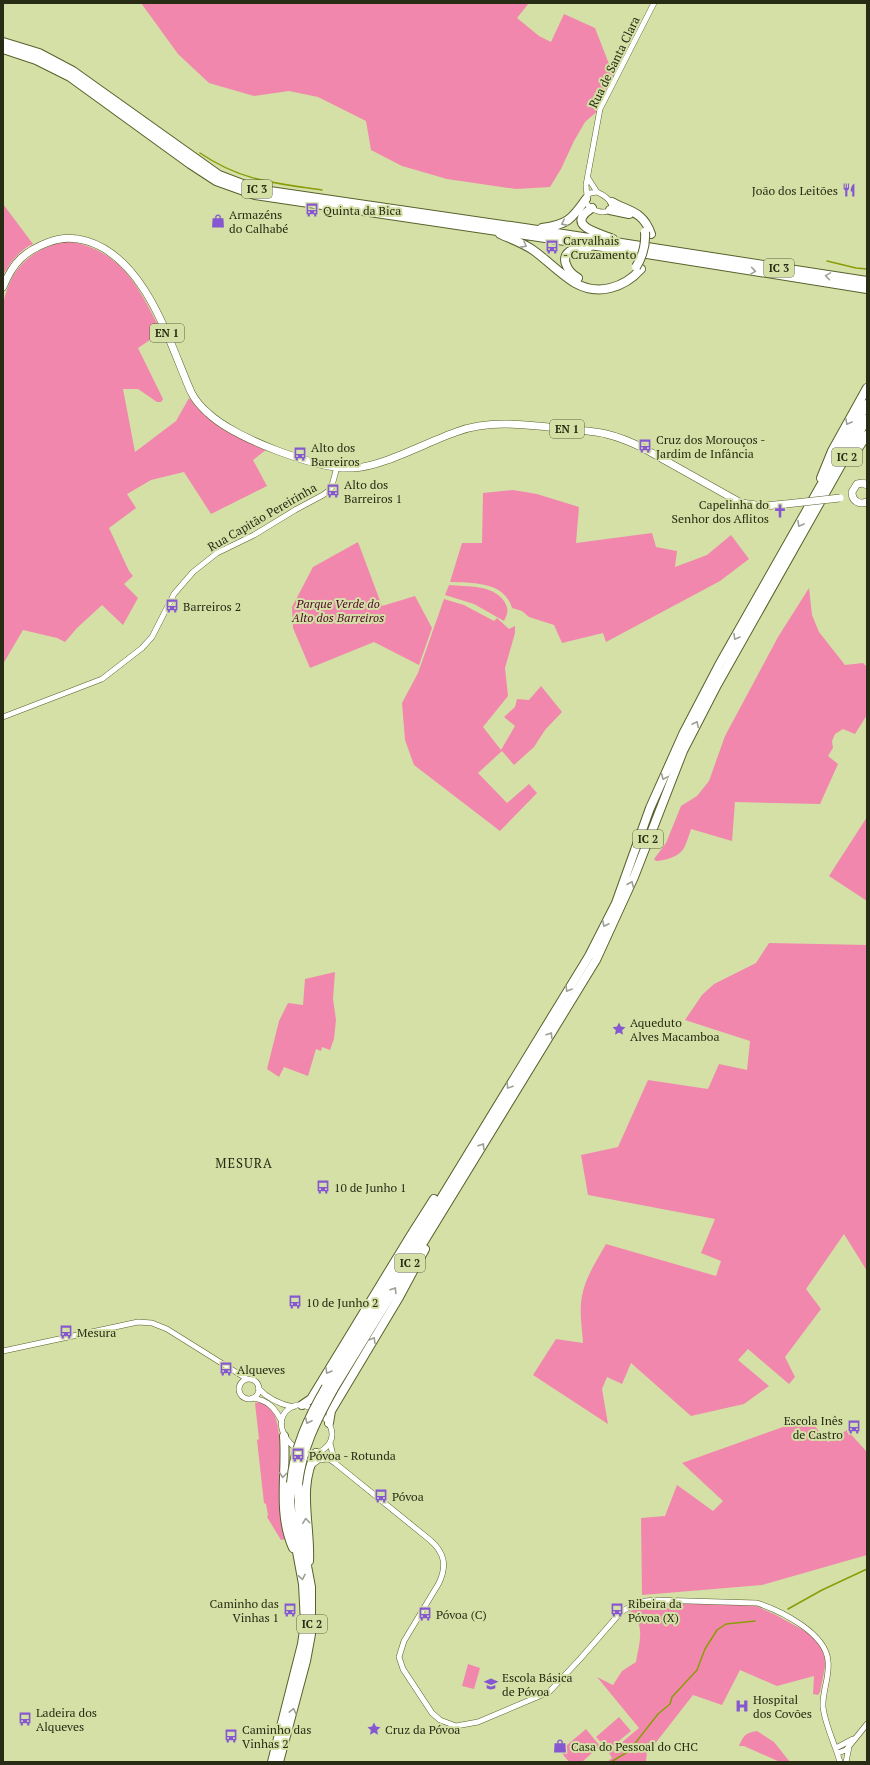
<svg xmlns="http://www.w3.org/2000/svg" width="870" height="1765" font-family="'PT Serif',serif">
	<style>
		.green { fill: #f287ae }
		.lines { fill: none; stroke-linecap: round; stroke-linejoin: round }
		.stream { stroke: #8b9c07; stroke-width: 1.5 }
		.minor-casing { stroke: #58612b; stroke-width: 6 }
		.major-casing { stroke: #58612b; stroke-width: 8 }
		.highway-casing { stroke: #58612b; stroke-width: 10 }
		.minor { stroke: #fff; stroke-width: 5 }
		.major { stroke: #fff; stroke-width: 7 }
		.highway { stroke: #fff; stroke-width: 8 }
		.major-bridge-casing { stroke: #58612b; stroke-width: 8; stroke-linecap: butt }
		.highway-bridge-casing { stroke: #58612b; stroke-width: 10; stroke-linecap: butt }
		.major-bridge { stroke: #fff; stroke-width: 7 }
		.highway-bridge { stroke: #fff; stroke-width: 8 }
		.oneway { stroke: #9ea096 }
		.labels { text-anchor: middle; dominant-baseline: central; stroke-width: 4; stroke-linejoin: round; paint-order: stroke }
		.shield { fill: #d4e0a6; stroke: #5c6240; stroke-width: 1 }
		.shield-label { font-size: 11px; font-weight: bold; fill: #282c15 }
		.street-label { font-size: 12px; fill: #282c15; stroke: #d4e0a6 }
		.poi-label { font-size: 12px; fill: #282c15; stroke: #d4e0a6; text-anchor: start }
		.park-label { font-size: 12px; font-style: italic; fill: #51072b; stroke: #d4e0a6 }
		.neighbourhood-label { font-size: 13px; letter-spacing: 1px; fill: #282c15; stroke: #d4e0a6 }
	</style>
	<rect width="100%" height="100%" fill="#d4e0a6"/>
	<!-- green -->
	<path class="green" d="M141,3H529L517,18L539,36L551,42L564,14L595,28L609,64L605,66L615,77L600,109L585,122L574,141L561,169L550,187L516,189L447,179L402,166L371,150L366,121L318,97L289,91L254,96L209,83L178,54Z
		M3,204L33,244C19,250 11,262 3,275Z
		M67,241C123,250 139,288 163,335L150,340L138,348L163,399L161,402H157L138,389H123L135,452L176,421L189,398C212,426 235,433 267,449L253,460L267,486L211,514L184,472L151,480L127,494L136,508L109,528L129,571L133,576L124,584L138,598L123,625L102,605L77,628L65,642L57,638L23,630L3,664V306C9,269 30,249 67,241Z
		M513,490L537,494L579,507L576,543L652,533L656,547L677,551L675,567L707,555L731,535L749,559L720,581L606,642L603,633L562,643L554,625L529,617L522,611L512,608C504,581 472,583 450,582L462,543H482L483,493Z
		M358,542L382,606L415,596L432,628L419,665L374,642L310,668L293,628L292,607L313,567Z
		M449,585C467,587 492,584 504,601C509,609 508,613 504,621L474,604L445,595Z
		M809,588L812,615L819,632L845,665L863,663L867,667V715L855,734L843,729L835,734L832,741L833,748L828,756L838,764L820,804L735,802L732,841L691,829C689,835 687,842 684,848C680,856 665,861 656,861L654,859L666,843L681,806L697,796L709,781L725,736L778,637Z
		M444,599L464,605L494,621L497,618L509,629L515,626V633L505,668L508,696L483,727L501,750L515,726L504,717L515,707L517,699L529,700L541,686L562,712L545,730L534,747L514,765L502,751L478,773L507,803L529,784L537,793L500,831L414,765L405,740L402,703L418,673Z
		M867,817V901L829,876Z
		M769,943L867,945V1271L844,1234L806,1289L821,1309L785,1357L795,1377L789,1384L748,1349L738,1360L769,1386L744,1404L691,1416L631,1363L622,1384L607,1377L602,1389L608,1424L533,1375L556,1339L583,1343C582,1327 579,1311 582,1296C585,1278 597,1260 606,1244L716,1276L721,1261L701,1253L715,1219L588,1195L581,1155L618,1147L648,1080L708,1089L719,1064L747,1070L750,1041L685,1020L702,995L714,984L756,963Z
		M335,972L333,999L336,1020L334,1039L330,1050L322,1047L321,1051L316,1049L308,1076L284,1067L279,1077L267,1069L279,1021L288,1003L303,1005L305,979Z
		M255,1403C288,1396 279,1474 279,1491C280,1507 283,1523 286,1539L281,1540L267,1517L268,1515L266,1504L264,1503L257,1440L259,1439Z
		M808,1418L828,1442L847,1430L867,1452V1555L762,1585L642,1595L641,1518L665,1516L677,1485L713,1511L723,1501L682,1463Z
		M654,1603L739,1605L756,1606L776,1615L803,1630L813,1637L821,1646L826,1662L820,1692L818,1695L813,1694L814,1676L777,1686L740,1670L722,1705L693,1695L654,1745L647,1752L646,1761L644,1762H607L612,1758L609,1753L639,1728L597,1677L613,1685L622,1671L636,1662C638,1649 647,1621 630,1615L629,1612L639,1606Z
		M468,1664L480,1668L474,1689L462,1686Z
		M619,1717L631,1731L608,1750L596,1737Z
		M586,1729L600,1746L582,1762H569L560,1751Z
		M757,1731L774,1742L790,1762H780L744,1746H739C744,1735 745,1733 757,1731Z"/>
	<g class="lines">
		<!-- stream -->
		<path class="stream" d="M200,153C241,181 275,183 322,190
			M827,261L856,268L867,269
			M788,1609L822,1590L867,1569
			M611,1762L629,1751L658,1714L670,1704L672,1697L697,1670L705,1649L717,1630L726,1624L755,1621"/>
		<!-- minor casing -->
		<g class="minor-casing">
			<path id="minor" d="M588,178L597,192
				M597,192C629,207 601,222 586,203L587,196L590,193Z
				M587,196L586,185L600,109L654,3
				M3,717L102,679L142,648L152,637L174,594L193,572L217,553L254,535L295,510L323,495L331,489L337,467
				M3,1351L138,1322L152,1323L167,1329L247,1379
				M239 1389a10 10 0 1 1 20 0a10 10 0 1 1-20 0Z
				M258,1388C268,1399 279,1404 293,1407
				M252,1398C268,1400 275,1408 282,1422
				M297,1405C318,1404 346,1432 324,1449C299,1469 259,1417 297,1405Z
				M330,1443L335,1463
				M318,1452L335,1463L430,1540C445,1553 447,1566 439,1583L404,1641L399,1657L403,1669L432,1713L440,1720L456,1726L478,1722L549,1692L580,1659L621,1612L638,1602L654,1600L757,1603C781,1611 826,1633 828,1661C830,1677 822,1691 823,1707C825,1725 835,1744 840,1762
				M312,1465L319,1460L328,1459
				M836,1748L853,1739
				M838,1753L846,1750L867,1724
				M846,1762L849,1747"/>
		</g>
		<!-- major casing -->
		<g class="major-casing">
			<path id="major" d="M3,287C13,262 25,251 49,242C62,237 74,237 87,241C146,259 169,342 191,392C195,400 201,407 208,413C234,438 318,470 353,468C382,467 427,442 456,432C490,419 529,425 564,429C578,430 593,431 606,434C619,437 631,442 643,448L741,503L764,506L786,504
				M867,485L863,483L857,484L852,492C852,501 859,505 867,502"/>
		</g>
		<!-- highway casing -->
		<g class="highway-casing">
			<path id="highway" d="M3,42L39,53L73,71L219,175L256,189L531,229L867,281
				M3,49L36,60L70,77L190,164L216,181L255,195L565,241L867,289
				M612,202C630,212 643,211 651,234
				M592,208C564,226 599,233 613,239
				M610,210L629,214
				M542,228C567,225 572,219 586,199
				M500,234C511,239 523,243 533,250C547,260 560,274 575,283C598,296 624,288 641,269
				M578,278C567,272 557,254 575,249C579,248 584,249 588,248
				M851,459L867,435
				M821,478L832,451L867,388
				M326,1387L589,956L616,903L650,808L684,732L719,665L867,404
				M333,1390L596,960L634,877L683,751L717,685L867,419
				M302,1405L311,1399L411,1235L434,1199
				M329,1423L331,1411L398,1299L425,1249
				M284,1436C287,1474 277,1512 293,1548
				M309,1561C311,1526 297,1486 316,1453
				M272,1762L302,1644L305,1623L303,1584L293,1530L290,1501L291,1483
				M279,1762L306,1661L311,1634V1587L300,1529L298,1484"/>
		</g>
		<!-- minor -->
		<use href="#minor" class="minor"/>
		<!-- major -->
		<use href="#major" class="major"/>
		<!-- highway -->
		<use href="#highway" class="highway"/>
		<!-- major-bridge casing -->
		<g class="major-bridge-casing">
			<path id="major-bridge" d="M786,504L840,498"/>
		</g>
		<!-- highway-bridge casing -->
		<g class="highway-bridge-casing">
			<path id="highway-bridge" d="M636,267C643,256 646,246 645,232
				M291,1483C294,1448 308,1418 326,1387
				M298,1484C302,1449 316,1421 333,1390"/>
		</g>
		<!-- major-bridge -->
		<use href="#major-bridge" class="major-bridge"/>
		<!-- highway-bridge -->
		<use href="#highway-bridge" class="highway-bridge"/>
	</g>
	<!-- one-way arrows -->
	<defs><path id="oneway-chevron" d="M-2-3.5L2.5 0L-2 3.5" fill="none" stroke-width="1.6" stroke-linecap="round" stroke-linejoin="round"/></defs>
	<g class="oneway">
		<use href="#oneway-chevron" transform="translate(564 223) rotate(154)"/>
		<use href="#oneway-chevron" transform="translate(524 245) rotate(29)"/>
		<use href="#oneway-chevron" transform="translate(753 271) rotate(9)"/>
		<use href="#oneway-chevron" transform="translate(828 276) rotate(-171)"/>
		<use href="#oneway-chevron" transform="translate(848 422) rotate(119)"/>
		<use href="#oneway-chevron" transform="translate(800 524) rotate(119)"/>
		<use href="#oneway-chevron" transform="translate(736 637) rotate(120)"/>
		<use href="#oneway-chevron" transform="translate(696 724) rotate(-63)"/>
		<use href="#oneway-chevron" transform="translate(664 777) rotate(114)"/>
		<use href="#oneway-chevron" transform="translate(631 884) rotate(-67)"/>
		<use href="#oneway-chevron" transform="translate(605 924) rotate(117)"/>
		<use href="#oneway-chevron" transform="translate(568 989) rotate(121)"/>
		<use href="#oneway-chevron" transform="translate(550 1035) rotate(-58)"/>
		<use href="#oneway-chevron" transform="translate(509 1086) rotate(122)"/>
		<use href="#oneway-chevron" transform="translate(482 1146) rotate(-58)"/>
		<use href="#oneway-chevron" transform="translate(394 1290) rotate(-58)"/>
		<use href="#oneway-chevron" transform="translate(373 1340) rotate(-59)"/>
		<use href="#oneway-chevron" transform="translate(328 1371) rotate(121)"/>
		<use href="#oneway-chevron" transform="translate(308 1421) rotate(115)"/>
		<use href="#oneway-chevron" transform="translate(283 1475) rotate(94)"/>
		<use href="#oneway-chevron" transform="translate(306 1521) rotate(-96)"/>
		<use href="#oneway-chevron" transform="translate(302 1577) rotate(79)"/>
		<use href="#oneway-chevron" transform="translate(293 1711) rotate(-76)"/>
	</g>
	<!-- icons -->
	<defs>
		<g id="restaurant-bare" transform="scale(1.08)"><path d="M-5-6h1v4h1v-4h1v4h1v-4h1v5L-1.5 .5V6h-2V.5L-5-1ZM5-6V6H3V1.5H1.5Q1.5-4 5-6Z" fill="#8558d1" stroke="#d4e0a6" stroke-width="2.5" paint-order="stroke"/></g>
		<g id="bus-bare" transform="scale(1.08)"><path d="M-5-6H5V4H4V6H2V4H-2V6H-4V4H-5ZM-3.5-4V0h7V-4ZM-3.5 1.2v1.5H-2V1.2ZM2 1.2v1.5H3.5V1.2Z" fill="#8558d1" stroke="#d4e0a6" stroke-width="2.5" paint-order="stroke"/></g>
		<g id="shop-bare" transform="scale(1.08)"><path d="M-5-2.5h2.3a2.7 3.5 0 0 1 5.4 0H5L5.5 6h-11ZM-1.5-2.5h3a1.5 2.3 0 0 0-3 0Z" fill="#8558d1" stroke="#d4e0a6" stroke-width="2.5" paint-order="stroke"/></g>
		<g id="church-bare" transform="scale(1.08)"><path d="M-1.2-6h2.4v3.5h3.3v2.4h-3.3V6h-2.4V-.1h-3.3v-2.4h3.3Z" fill="#8558d1" stroke="#d4e0a6" stroke-width="2.5" paint-order="stroke"/></g>
		<g id="sight-bare" transform="scale(1.08)"><path d="M0-6L1.8-2.2L6-1.7L2.9 1.2L3.7 5.4L0 3.3L-3.7 5.4L-2.9 1.2L-6-1.7L-1.8-2.2Z" fill="#8558d1" stroke="#d4e0a6" stroke-width="2.5" paint-order="stroke"/></g>
		<g id="school-bare" transform="scale(1.08)"><path d="M0-5L7-2L0 1L-7-2ZM-4 1L0 2.5L4 1V4Q0 6-4 4Z" fill="#8558d1" stroke="#d4e0a6" stroke-width="2.5" paint-order="stroke"/></g>
		<g id="hospital-bare" transform="scale(1.08)"><path d="M-5-5h3v3.5h4V-5h3V5h-3V1.5h-4V5h-3Z" fill="#8558d1" stroke="#d4e0a6" stroke-width="2.5" paint-order="stroke"/></g>
	</defs>
	<g fill-rule="evenodd">
		<use href="#restaurant-bare" x="849" y="190"/>
		<use href="#bus-bare" x="312" y="210"/>
		<use href="#shop-bare" x="218" y="221"/>
		<use href="#bus-bare" x="552" y="247"/>
		<use href="#bus-bare" x="645" y="446"/>
		<use href="#bus-bare" x="300" y="454"/>
		<use href="#bus-bare" x="333" y="491"/>
		<use href="#church-bare" x="780" y="511"/>
		<use href="#bus-bare" x="172" y="606"/>
		<use href="#sight-bare" x="619" y="1029"/>
		<use href="#bus-bare" x="323" y="1187"/>
		<use href="#bus-bare" x="295" y="1302"/>
		<use href="#bus-bare" x="66" y="1332"/>
		<use href="#bus-bare" x="226" y="1369"/>
		<use href="#bus-bare" x="854" y="1427"/>
		<use href="#bus-bare" x="298" y="1455"/>
		<use href="#bus-bare" x="381" y="1496"/>
		<use href="#bus-bare" x="290" y="1610"/>
		<use href="#bus-bare" x="617" y="1610"/>
		<use href="#bus-bare" x="425" y="1614"/>
		<use href="#school-bare" x="491" y="1684"/>
		<use href="#hospital-bare" x="742" y="1706"/>
		<use href="#bus-bare" x="25" y="1719"/>
		<use href="#sight-bare" x="374" y="1729"/>
		<use href="#bus-bare" x="231" y="1736"/>
		<use href="#shop-bare" x="560" y="1746"/>
	</g>
	<g class="labels">
		<!-- shield labels -->
		<g class="shield">
			<rect x="242" y="180" width="30" height="18" rx="3"/>
			<rect x="764" y="259" width="30" height="18" rx="3"/>
			<rect x="150" y="324" width="34" height="18" rx="3"/>
			<rect x="550" y="420" width="34" height="18" rx="3"/>
			<rect x="832" y="448" width="30" height="18" rx="3"/>
			<rect x="633" y="830" width="30" height="18" rx="3"/>
			<rect x="395" y="1254" width="30" height="18" rx="3"/>
			<rect x="297" y="1615" width="30" height="18" rx="3"/>
		</g>
		<g class="shield-label">
			<text x="257" y="189">IC 3</text>
			<text x="779" y="268">IC 3</text>
			<text x="167" y="333">EN 1</text>
			<text x="567" y="429">EN 1</text>
			<text x="847" y="457">IC 2</text>
			<text x="648" y="839">IC 2</text>
			<text x="410" y="1263">IC 2</text>
			<text x="312" y="1624">IC 2</text>
		</g>
		<!-- street labels -->
		<g class="street-label">
			<text transform="translate(614 62) rotate(-64)">Rua de Santa Clara</text>
			<text transform="translate(262 517) rotate(-30)">Rua Capitão Pereirinha</text>
		</g>
		<!-- poi labels -->
		<g class="poi-label">
			<text x="838" y="190" text-anchor="end">João dos Leitões</text>
			<text x="323" y="210">Quinta da Bica</text>
			<text x="229" y="214">Armazéns<tspan x="229" dy="14">do Calhabé</tspan></text>
			<text x="563" y="240">Carvalhais<tspan x="563" dy="14">- Cruzamento</tspan></text>
			<text x="656" y="439">Cruz dos Morouços -<tspan x="656" dy="14">Jardim de Infância</tspan></text>
			<text x="311" y="447">Alto dos<tspan x="311" dy="14">Barreiros</tspan></text>
			<text x="344" y="484">Alto dos<tspan x="344" dy="14">Barreiros 1</tspan></text>
			<text x="769" y="504" text-anchor="end">Capelinha do<tspan x="769" dy="14">Senhor dos Aflitos</tspan></text>
			<text x="183" y="606">Barreiros 2</text>
			<text x="630" y="1022">Aqueduto<tspan x="630" dy="14">Alves Macamboa</tspan></text>
			<text x="334" y="1187">10 de Junho 1</text>
			<text x="306" y="1302">10 de Junho 2</text>
			<text x="77" y="1332">Mesura</text>
			<text x="237" y="1369">Alqueves</text>
			<text x="843" y="1420" text-anchor="end">Escola Inês<tspan x="843" dy="14">de Castro</tspan></text>
			<text x="309" y="1455">Póvoa - Rotunda</text>
			<text x="392" y="1496">Póvoa</text>
			<text x="279" y="1603" text-anchor="end">Caminho das<tspan x="279" dy="14">Vinhas 1</tspan></text>
			<text x="628" y="1603">Ribeira da<tspan x="628" dy="14">Póvoa (X)</tspan></text>
			<text x="436" y="1614">Póvoa (C)</text>
			<text x="502" y="1677">Escola Básica<tspan x="502" dy="14">de Póvoa</tspan></text>
			<text x="753" y="1699">Hospital<tspan x="753" dy="14">dos Covões</tspan></text>
			<text x="36" y="1712">Ladeira dos<tspan x="36" dy="14">Alqueves</tspan></text>
			<text x="242" y="1729">Caminho das<tspan x="242" dy="14">Vinhas 2</tspan></text>
			<text x="385" y="1729">Cruz da Póvoa</text>
			<text x="571" y="1746">Casa do Pessoal do CHC</text>
		</g>
		<!-- park labels -->
		<g class="park-label">
			<text x="338" y="603">Parque Verde do<tspan x="338" dy="14">Alto dos Barreiros</tspan></text>
		</g>
		<!-- neighbourhood labels -->
		<g class="neighbourhood-label">
			<text x="244" y="1163">MESURA</text>
		</g>
	</g>
	<!-- border -->
	<rect width="870" height="1765" fill="none" stroke="#282c15" stroke-width="8"/>
</svg>
